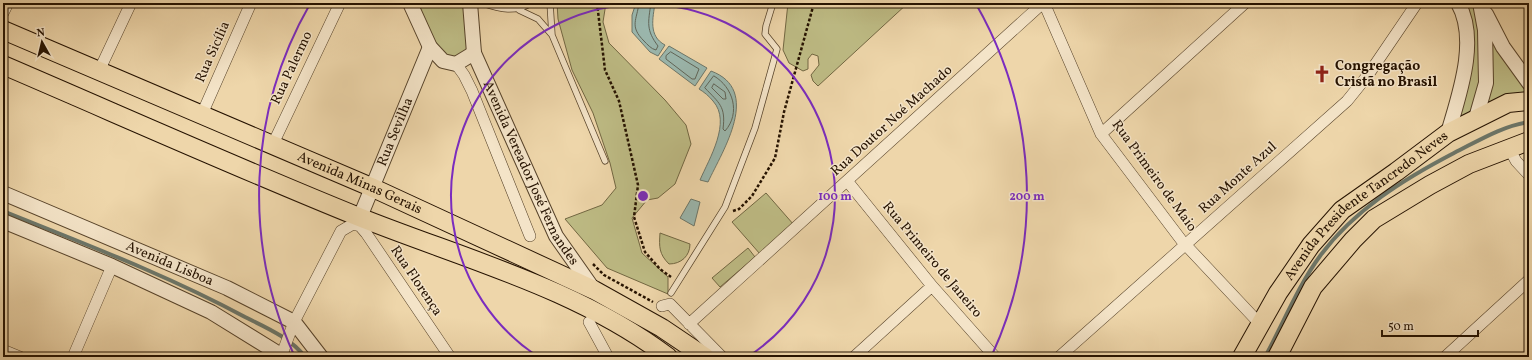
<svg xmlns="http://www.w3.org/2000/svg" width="1532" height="360" font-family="Vollkorn,serif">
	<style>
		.green { fill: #bebc85; stroke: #726742 }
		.water { fill: #9bb8af; stroke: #6c7669 }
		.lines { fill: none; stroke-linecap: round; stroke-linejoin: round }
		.shore { stroke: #606558; stroke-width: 1 }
		.stream { stroke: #6c7669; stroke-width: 4 }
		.service-casing { stroke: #57432a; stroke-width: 7 }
		.minor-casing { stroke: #57432a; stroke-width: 12 }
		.tertiary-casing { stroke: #57432a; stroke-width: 16 }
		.primary-casing { stroke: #251200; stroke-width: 20 }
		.path { stroke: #251200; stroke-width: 2.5; stroke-dasharray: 3 2; stroke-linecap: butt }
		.service { stroke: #f4e4c8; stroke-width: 5.5 }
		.minor { stroke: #f4e4c8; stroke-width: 11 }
		.tertiary { stroke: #f4e4c8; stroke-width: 14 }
		.primary { stroke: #eed6aa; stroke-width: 18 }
		.ring { fill: none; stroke: #7b2cbf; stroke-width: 2 }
		.labels { text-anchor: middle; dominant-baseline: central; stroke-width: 3; stroke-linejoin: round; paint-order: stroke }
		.street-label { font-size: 14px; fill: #251200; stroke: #f4e4c8 }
		.poi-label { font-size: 14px; font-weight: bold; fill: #251200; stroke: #f4e4c8; text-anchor: start }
		.centre { fill: #7b2cbf; stroke: #f4e4c8; stroke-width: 2 }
		.ring-label { font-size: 12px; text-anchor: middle; font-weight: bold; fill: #7b2cbf; stroke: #f4e4c8; stroke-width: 3; stroke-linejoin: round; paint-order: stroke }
	</style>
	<rect width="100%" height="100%" fill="#eed6aa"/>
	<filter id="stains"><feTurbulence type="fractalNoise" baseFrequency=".005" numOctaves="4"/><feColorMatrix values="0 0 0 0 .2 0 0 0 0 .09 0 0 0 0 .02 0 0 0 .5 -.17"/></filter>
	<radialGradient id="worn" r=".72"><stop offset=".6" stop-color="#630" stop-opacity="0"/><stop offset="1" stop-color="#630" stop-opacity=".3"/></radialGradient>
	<!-- green -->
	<path class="green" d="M410,3H470L474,53L443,60Z
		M557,3H606L603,22L609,43L665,100L686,125L691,144L675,184L658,198L647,200L632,218L642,253L668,277V294L607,268L565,219L602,205L616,188L610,163L593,113L572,70L558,19Z
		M788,3H908L818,86L813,81L811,75L819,65L818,56L812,54L808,59V69L803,71L789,63L783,50Z
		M1458,3H1481L1529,83V101L1448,133L1466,50Z
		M766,193L794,225L760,254L732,222Z
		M660,233L690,244C690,256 681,264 669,264C659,254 659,247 660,233Z
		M748,248L755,257L720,287L712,278Z"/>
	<!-- water -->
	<path class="water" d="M636,3H655C653,18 648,36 665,45L658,56L650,52L632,32V15Z
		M669,46L707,68L695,86L659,59Z
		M711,71C762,90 723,150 708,182L700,180C709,159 732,122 713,101C709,96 704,92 699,89Z
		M691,199L700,202L694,226L680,218Z"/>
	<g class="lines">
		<!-- shore -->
		<path class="shore" d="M639,3C637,20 629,26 644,41C647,44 651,49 656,50L658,46C646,30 648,23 651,3
			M671,52L699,69L695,79H692L666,59V56Z
			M714,76C733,87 741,113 725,131L723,129C726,106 719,103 705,88Z
			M714,84L725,92L726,99H723L712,88Z"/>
		<!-- stream -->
		<path class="stream" d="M3,211C85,244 167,275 245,317C265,327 291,338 305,357
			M1265,357C1283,324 1298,286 1320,256C1354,210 1404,179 1454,153C1478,141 1502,126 1529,122"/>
		<!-- service casing -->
		<g class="service-casing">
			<path id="service" d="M482,3C502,10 514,12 532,3
				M550,3L552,35L605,161
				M519,10L538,19L552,35
				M671,293L725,207L755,128L777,49L765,34L766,26L773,3"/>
		</g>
		<!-- minor casing -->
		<g class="minor-casing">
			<path id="minor" d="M1044,3L1101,134L1182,241L1260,324
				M3,13L8,3
				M456,64L464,75L472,91L530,236
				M99,71L131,3
				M202,114L251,3
				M1101,134L1245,3
				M272,146L340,3
				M1509,148L1516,161L1529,175
				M848,182L932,286L995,357
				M662,306L670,304L722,357
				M589,322L608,357
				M689,324L1043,3
				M3,350L20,357
				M282,354L294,322L341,231L353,224L360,226L366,233L450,357
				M73,357L112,266
				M854,357L932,286
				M1059,357L1347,101L1368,75L1417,3
				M1445,357L1529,280"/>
		</g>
		<!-- tertiary casing -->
		<g class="tertiary-casing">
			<g id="tertiary">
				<path d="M410,3L430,47L443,61L456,64L474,53"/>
				<path id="s1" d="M470,3L474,53L556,236L594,290"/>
				<path d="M1486,14L1503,47L1529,83"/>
				<path d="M1476,118L1486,83L1485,30L1480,3"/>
				<path d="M1448,133C1459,95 1479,40 1458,3"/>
				<path id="s2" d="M3,193L227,288L294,322L321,357"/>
				<path id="s3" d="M360,217L430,47"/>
				<path d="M3,221L112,266L211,312L284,357"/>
			</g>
		</g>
		<!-- primary casing -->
		<g class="primary-casing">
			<g id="primary">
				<path id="s4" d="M3,30L371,187L594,290L662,328L705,357"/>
				<path d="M3,65C122,116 240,169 359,217C464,259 577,288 668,357"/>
				<path id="s5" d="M1242,357L1278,293L1311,245L1342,210L1396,172L1448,133L1508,103L1529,101"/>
				<path d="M1277,357L1313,287L1353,240L1374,219L1430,185L1469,164L1529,141"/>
			</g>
		</g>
		<!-- path -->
		<path class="path" d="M597,3L605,70L619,101L638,185L634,217L645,252L660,269L671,277
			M733,211L739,209L752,196L775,158L784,112L814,3
			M593,264L604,275L653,302"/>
		<!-- service -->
		<use href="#service" class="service"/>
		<!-- minor -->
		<use href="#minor" class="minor"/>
		<!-- tertiary -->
		<use href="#tertiary" class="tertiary"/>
		<!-- primary -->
		<use href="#primary" class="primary"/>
	</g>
	<!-- distance rings -->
	<g class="ring">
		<path d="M537 356A192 192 0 1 1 749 356"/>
		<path d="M294 355A384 384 0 0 1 310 4M976 4A384 384 0 0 1 992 355"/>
	</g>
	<!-- icons -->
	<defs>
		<g id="church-bare" transform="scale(1.38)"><path d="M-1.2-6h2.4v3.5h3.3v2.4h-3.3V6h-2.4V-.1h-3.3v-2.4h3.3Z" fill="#8f2418" stroke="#f4e4c8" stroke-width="2.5" paint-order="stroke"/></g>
	</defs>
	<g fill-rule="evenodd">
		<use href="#church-bare" x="1322" y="74"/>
	</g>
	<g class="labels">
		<!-- street labels -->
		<g class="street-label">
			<text transform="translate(213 52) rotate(-66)">Rua Sicília</text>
			<text transform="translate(292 68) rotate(-65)">Rua Palermo</text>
			<text transform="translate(892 121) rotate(-42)">Rua Doutor Noé Machado</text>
			<text stroke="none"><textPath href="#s3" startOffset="92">Rua Sevilha</textPath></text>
			<text stroke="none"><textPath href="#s1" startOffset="183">Avenida Vereador José Fernandes</textPath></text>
			<text transform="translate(1154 176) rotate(54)">Rua Primeiro de Maio</text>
			<text transform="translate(1238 178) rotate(-42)">Rua Monte Azul</text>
			<text stroke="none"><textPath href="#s4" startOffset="388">Avenida Minas Gerais</textPath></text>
			<text stroke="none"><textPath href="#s5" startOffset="199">Avenida Presidente Tancredo Neves</textPath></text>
			<text transform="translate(932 260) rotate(50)">Rua Primeiro de Janeiro</text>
			<text stroke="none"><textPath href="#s2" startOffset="181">Avenida Lisboa</textPath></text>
			<text transform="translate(416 281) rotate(56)">Rua Florença</text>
		</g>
		<!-- poi labels -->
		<g class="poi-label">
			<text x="1335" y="66">Congregação<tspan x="1335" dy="16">Cristã no Brasil</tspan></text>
		</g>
	</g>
	<circle cx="643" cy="196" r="6" class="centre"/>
	<g class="ring-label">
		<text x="835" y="200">100 m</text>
		<text x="1027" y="200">200 m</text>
	</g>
	<!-- margin -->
	<rect width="1532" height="360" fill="none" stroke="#eed6aa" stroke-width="16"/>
	<rect x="4" y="4" width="1524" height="352" fill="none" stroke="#251200" stroke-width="2"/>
	<rect x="8" y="8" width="1516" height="344" fill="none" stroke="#251200"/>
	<!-- north arrow -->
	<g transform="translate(42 42) rotate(352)" stroke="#f4e4c8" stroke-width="3" paint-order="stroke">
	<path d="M0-3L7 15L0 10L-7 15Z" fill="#251200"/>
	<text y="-6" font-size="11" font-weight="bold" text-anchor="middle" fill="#251200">N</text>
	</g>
	<!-- scale -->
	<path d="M1382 330v6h96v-6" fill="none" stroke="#251200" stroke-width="2"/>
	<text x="1388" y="330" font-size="12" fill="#251200" stroke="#f4e4c8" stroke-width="3" paint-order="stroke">50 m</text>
	<rect width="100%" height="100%" filter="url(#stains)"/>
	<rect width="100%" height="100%" fill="url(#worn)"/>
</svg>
